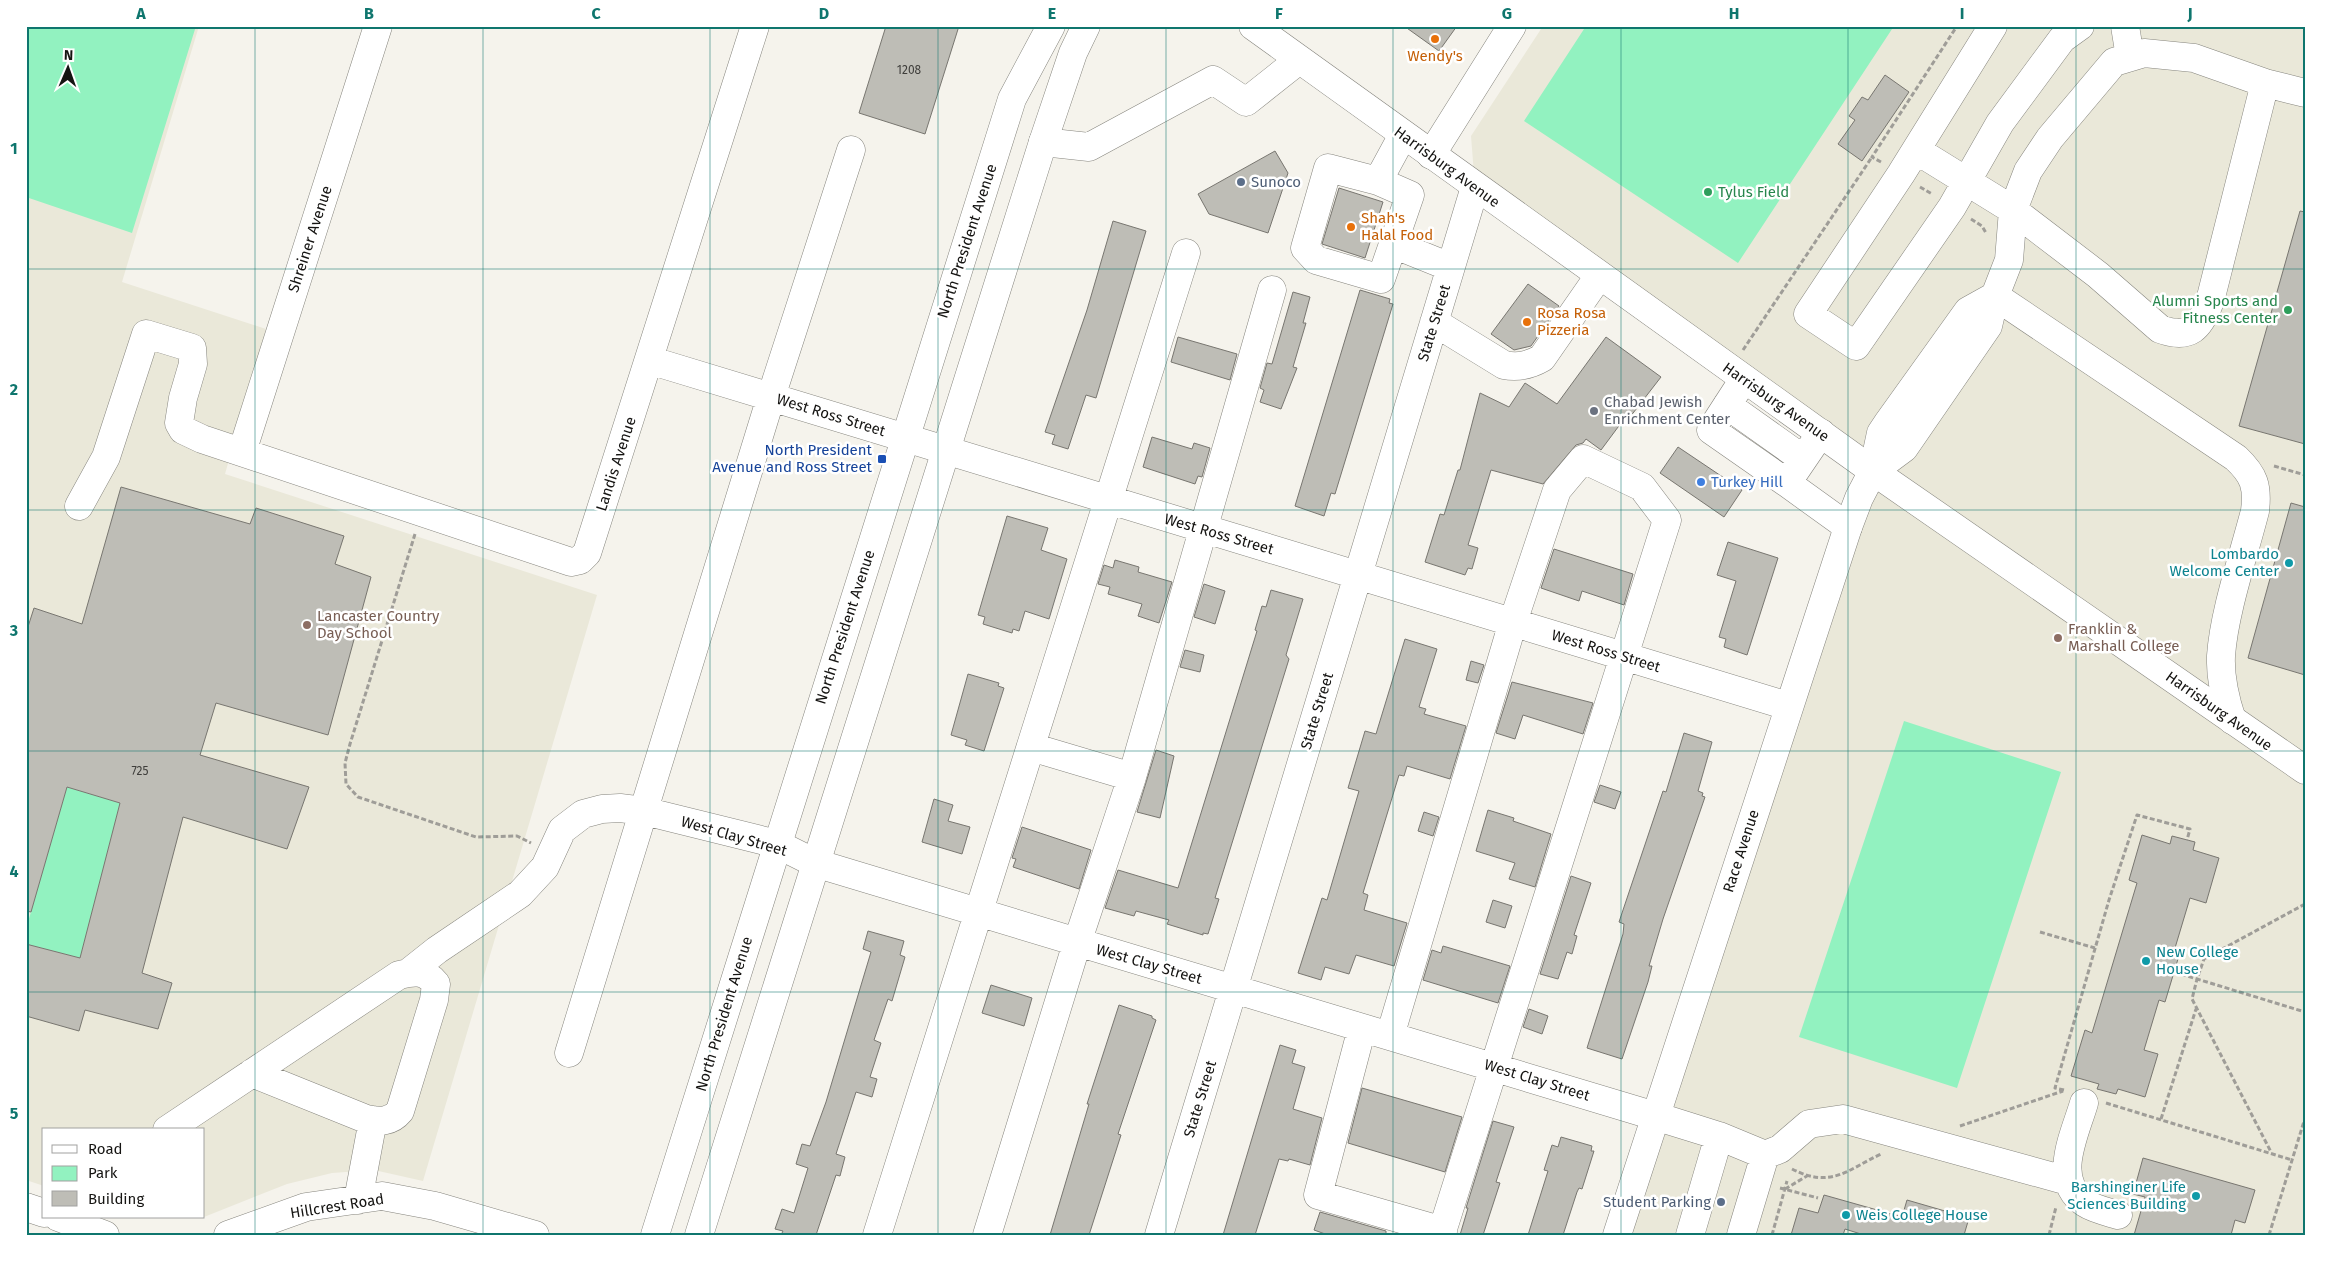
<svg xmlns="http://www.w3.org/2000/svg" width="2331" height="1261" font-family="'Fira Sans',sans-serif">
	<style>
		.built { fill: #eae8d9 }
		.green { fill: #92f2c0 }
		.building { fill: #bebdb6; stroke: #787670 }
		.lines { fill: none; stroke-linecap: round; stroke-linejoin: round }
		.minor-casing { stroke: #86857e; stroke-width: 29 }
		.major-casing { stroke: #86857e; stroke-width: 29 }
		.path { stroke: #9f9d98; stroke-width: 3; stroke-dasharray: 5 2.5; stroke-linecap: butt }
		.minor { stroke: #fff; stroke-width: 28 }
		.major { stroke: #fff; stroke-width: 28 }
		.grid { fill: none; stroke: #0f766e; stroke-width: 1; stroke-opacity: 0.55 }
		.food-dot { fill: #e8710a; stroke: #fff; stroke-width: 2 }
		.service-dot { fill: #5c6f8a; stroke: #fff; stroke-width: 2 }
		.leisure-dot { fill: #2e9e5b; stroke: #fff; stroke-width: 2 }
		.worship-dot { fill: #6b7280; stroke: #fff; stroke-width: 2 }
		.transit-dot { fill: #1a4fb4; stroke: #fff; stroke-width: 2 }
		.shop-dot { fill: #3f7fe0; stroke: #fff; stroke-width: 2 }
		.culture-dot { fill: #0f9aa8; stroke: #fff; stroke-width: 2 }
		.education-dot { fill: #8d6e63; stroke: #fff; stroke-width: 2 }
		.labels { text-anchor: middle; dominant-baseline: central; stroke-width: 5; stroke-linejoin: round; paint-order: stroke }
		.number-label { font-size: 12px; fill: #3f3e3b }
		.food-label { font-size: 15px; fill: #c56008; stroke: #fff; text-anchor: start }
		.street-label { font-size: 15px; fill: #151412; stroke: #fff }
		.service-label { font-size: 15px; fill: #4e5e75; stroke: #fff; text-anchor: start }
		.leisure-label { font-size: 15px; fill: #27864d; stroke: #fff; text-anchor: start }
		.worship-label { font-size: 15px; fill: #5b616d; stroke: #fff; text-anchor: start }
		.transit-label { font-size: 15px; fill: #164399; stroke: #fff; text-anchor: end }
		.shop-label { font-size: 15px; fill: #366cbe; stroke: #fff; text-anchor: start }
		.culture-label { font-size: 15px; fill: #0d838f; stroke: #fff; text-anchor: end }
		.education-label { font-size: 15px; fill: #785e54; stroke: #fff; text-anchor: start }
		.neatline { fill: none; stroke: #0f766e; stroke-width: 2 }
		.grid-label { font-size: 16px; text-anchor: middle; font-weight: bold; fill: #0f766e }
	</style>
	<rect width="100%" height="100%" fill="#f5f3ec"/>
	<!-- built -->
	<path class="built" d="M26,26H199L122,282L266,329L225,474L597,595L423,1181L374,1170L332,1173L287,1184L204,1217V1130H44V1186L26,1180Z
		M1543,26H2305V1235H1617L1873,471L1475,187L1471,136Z"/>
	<!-- green -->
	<path class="green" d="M26,26H196L132,233L26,197Z
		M1586,26H1894L1738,263L1524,121Z
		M1904,721L2061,772L1957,1088L1799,1037Z
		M67,787L120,803L80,958L26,944V929Z"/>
	<!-- building -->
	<path class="building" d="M886,26H959L925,134L859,113Z
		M1404,26H1457L1439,51Z
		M1885,75L1909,92L1862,161L1838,144L1855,120L1849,116L1862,97L1868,100Z
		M1275,151L1288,173L1268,233L1209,214L1198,194Z
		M1339,188L1383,202L1365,258L1322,244Z
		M2300,211L2305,212V444L2239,426Z
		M1113,221L1146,231L1096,398L1086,395L1068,449L1052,444L1055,435L1045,432L1087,310Z
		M1528,284L1559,306L1531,346L1514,350L1491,334Z
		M1360,290L1390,299L1389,303L1393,304L1335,494L1331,493L1324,516L1295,506Z
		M1293,292L1310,297L1303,323H1306L1293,367L1297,368L1281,409L1260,402L1264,390L1260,388L1267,363L1272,364Z
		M1178,337L1237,354L1230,380L1171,362Z
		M1606,337L1661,377L1630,417L1627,415L1601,450L1586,439L1583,443L1576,445L1543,484L1491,470L1468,545L1478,548L1472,569L1468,568L1465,575L1425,562L1440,514L1444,515L1458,470H1460L1480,393L1509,407L1525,383L1557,404Z
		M1152,437L1192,449L1194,443L1210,448L1202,477L1198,476L1195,484L1143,467Z
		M1678,447L1742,490L1724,517L1660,473Z
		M121,487L250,524L256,508L344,536L335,564L371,577L328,735L216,703L200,755L309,787L287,849L183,817L142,973L172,983L158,1029L85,1010L79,1031L26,1016V944L80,958L120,803L67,787L31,912L26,911V633L34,608L82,624Z
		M2291,503L2305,507V675L2248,658Z
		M1007,516L1048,528L1041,550L1067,559L1049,619L1025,611L1019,631L1013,629L1012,633L983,624L985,617L978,615Z
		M1728,542L1778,558L1747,655L1724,647L1726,639L1719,637L1736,581L1717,575Z
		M1554,549L1633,574L1624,605L1582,591L1579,601L1541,588Z
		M1115,560L1139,567L1138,572L1172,582L1159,623L1138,616L1142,604L1108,594L1110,587L1098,584L1104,565L1113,568Z
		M1204,584L1225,591L1215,624L1194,617Z
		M1271,590L1303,599L1286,655L1289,659L1215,898L1219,899L1208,934L1203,933V935L1167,924L1169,920L1136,911L1134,916L1105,908L1118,870L1178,888L1257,631L1255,630L1262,606L1266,607Z
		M1405,639L1437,649L1419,707L1426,709L1424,714L1466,726L1450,779L1407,766L1404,776L1399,775L1363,893L1368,895L1364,910L1407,923L1394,966L1356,955L1349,974L1325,967L1321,980L1298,973L1322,898L1327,900L1359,791L1348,788L1365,731L1376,734Z
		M1185,650L1204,655L1200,672L1180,667Z
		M1471,661L1484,665L1478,683L1466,680Z
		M968,674L999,683L998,686L1004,688L984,751L965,745L967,740L951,735Z
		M1512,682L1593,703L1583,734L1523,715L1515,739L1496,733Z
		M1684,733L1712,742L1698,791L1703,793L1702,796L1705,797L1663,919L1649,966H1652L1648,982L1622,1059L1587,1048L1623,934L1624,924L1619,922L1663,791L1666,792Z
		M1156,750L1174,756L1160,818L1137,812Z
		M1600,785L1621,792L1615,809L1594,802Z
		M934,799L953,805L948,821L970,827L962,854L922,842Z
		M1488,810L1514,818L1513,821L1551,834L1535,887L1509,879L1515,863L1476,851Z
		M1424,812L1439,817L1433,836L1418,831Z
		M1022,827L1091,850L1079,889L1013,867L1016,859L1012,858Z
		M2142,835L2170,844L2172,836L2195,842L2193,850L2219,858L2206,903L2190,898L2175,948L2181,949L2165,1002L2159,1000L2144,1050L2158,1054L2145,1097L2118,1089L2116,1094L2097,1089L2099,1084L2071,1076L2085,1030L2092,1033L2137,883L2129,880Z
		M1571,876L1591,883L1574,935L1577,936L1572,954L1567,952L1558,979L1540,974Z
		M1493,900L1512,906L1505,928L1486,922Z
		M868,931L904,941L900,955L905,957L892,1001L888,999L874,1040L881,1043L870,1077L877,1079L872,1097L856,1092L836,1154L845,1157L840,1176L836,1175L816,1235H781L783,1231L775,1229L782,1209L794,1213L808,1168L796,1164L802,1144L810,1146L826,1102L871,952L863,949Z
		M1443,946L1510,966L1498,1003L1423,980L1432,950L1441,953Z
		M991,985L1032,998L1024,1026L982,1013Z
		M1119,1005L1152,1016V1018L1156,1020L1118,1134L1121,1135L1089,1235H1050L1089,1104H1087Z
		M1529,1009L1548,1016L1542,1034L1523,1027Z
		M1280,1045L1296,1050L1292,1063L1305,1067L1293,1109L1322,1118L1310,1165L1289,1159L1288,1161L1279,1159L1255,1235H1223Z
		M1362,1088L1462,1117L1445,1172L1348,1143Z
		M1493,1121L1514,1127L1496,1182L1500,1183L1483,1235H1460L1468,1208H1466Z
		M1561,1137L1592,1146L1591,1151H1594L1582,1189L1579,1188L1577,1192L1563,1235H1528L1548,1171L1544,1170L1552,1145L1558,1147Z
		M2143,1158L2255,1190L2245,1223L2235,1220L2231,1235H2134L2145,1197L2133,1194Z
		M1824,1195L1902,1217L1907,1200L1969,1218L1964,1235H1864L1845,1229L1843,1235H1791L1799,1208L1818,1213Z
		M1320,1212L1386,1231V1235H1328L1314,1230Z"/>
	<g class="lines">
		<!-- minor casing -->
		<g class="minor-casing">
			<path id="minor" d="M1993,26L1901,174L1808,314L1856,346L1952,207L2000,123L2062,39L2080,26
				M2125,26L2130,57
				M1043,142L1089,147L1213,80L1246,102L1299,60
				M1916,150L2013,210L2098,275L2160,329C2190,340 2200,328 2210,301L2265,83
				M1431,155L1512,26
				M1378,181L1328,168L1305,248L1316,260L1381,279L1410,195L1378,181L1403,135
				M1393,244L1450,267
				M1995,296L2236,458C2254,475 2258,486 2255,511C2244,554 2224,612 2221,656C2220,678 2225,699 2232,720
				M1434,322L1504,365C1519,368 1530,365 1542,358L1599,276
				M649,360L1788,706
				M1744,379L1711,430L1787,483L1821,433
				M1727,405L1803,459
				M242,452L378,26
				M1873,471L1904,448L1988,326L1995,296L2009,260L2013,210L2028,171L2050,138L2114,62L2144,53L2194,58L2265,83L2305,93
				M1873,471L1881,433L1887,424L1968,311L1995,296
				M1787,483L1848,527
				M79,506L106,457L146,334L192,348L193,364L183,398L179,423L183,430L202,439L571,562L580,560L587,553L755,26
				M1031,747L1132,777
				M408,973L437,950L520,894L545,867L562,830L583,814L602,809L620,808L644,811L761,840L777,844L815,863L1655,1116L1719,1136L1765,1155L1780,1149L1809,1124L1843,1119L2068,1181
				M1362,1028L1318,1195L1443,1231
				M1390,1036L1513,622L1557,490L1583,459L1642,487L1667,520L1441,1235
				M569,1053L771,397L851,150
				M2084,1103C2075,1134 2051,1180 2085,1203C2094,1209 2108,1212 2118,1215
				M167,1130L399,975C415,971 425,970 436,984L434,1000L400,1111C391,1122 380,1122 366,1119L252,1073
				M358,1200L373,1120
				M26,1207L44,1213
				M58,1217L105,1235
				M228,1235L306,1207L382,1196L435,1206L535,1235
				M877,1235L1186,253
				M987,1235L1077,943L1132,777L1272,290
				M1159,1235L1475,187
				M1690,1235L1719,1136
				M1741,1235L1765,1155"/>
		</g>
		<!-- major casing -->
		<g class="major-casing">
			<path id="major" d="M1253,26L1873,471L2305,770
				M655,1235L1012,99L1051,26
				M699,1235L1043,142L1073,53L1086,26
				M1617,1235L1848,527L1859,498L1873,471"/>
		</g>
		<!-- path -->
		<path class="path" d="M1881,162L1872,157L1957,26
			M1920,187L1932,194
			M1971,219L1982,226L1986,233
			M1743,350L1872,157
			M2274,466L2305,475
			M415,534L350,744L345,763L346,784L358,797L476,837L517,836L531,843
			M2305,904L2204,959L2197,979L2305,1012
			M2040,932L2095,948
			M2174,972L2197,979L2192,999L2271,1152
			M2064,1090L2055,1088L2109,900L2137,815L2190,829L2187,840
			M2106,1103L2292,1160
			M2161,1119L2196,1009
			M1960,1126L2063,1091
			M1792,1169C1831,1189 1847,1170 1881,1154
			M1780,1188L1818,1198
			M1785,1189L1807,1176
			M1772,1235L1787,1181
			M2049,1235L2056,1207
			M2269,1235L2305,1118"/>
		<!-- minor -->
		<use href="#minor" class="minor"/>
		<!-- major -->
		<use href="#major" class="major"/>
	</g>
	<!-- grid -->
	<path class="grid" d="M255,26V1235M483,26V1235M710,26V1235M938,26V1235M1166,26V1235M1393,26V1235M1621,26V1235M1848,26V1235M2076,26V1235M26,269H2305M26,510H2305M26,751H2305M26,992H2305"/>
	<!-- markers -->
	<g class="food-dot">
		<circle cx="1435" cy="39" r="5"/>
		<circle cx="1351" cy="227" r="5"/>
		<circle cx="1527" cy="322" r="5"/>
	</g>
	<g class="service-dot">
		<circle cx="1241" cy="182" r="5"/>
		<circle cx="1721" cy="1202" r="5"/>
	</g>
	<g class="leisure-dot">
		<circle cx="1708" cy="192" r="5"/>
		<circle cx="2288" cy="310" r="5"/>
	</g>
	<circle class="worship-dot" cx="1594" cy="411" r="5"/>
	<rect class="transit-dot" x="877" y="454" width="10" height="10" rx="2.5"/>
	<circle class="shop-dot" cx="1701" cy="482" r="5"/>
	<g class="culture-dot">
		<circle cx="2289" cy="563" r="5"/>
		<circle cx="2146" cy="961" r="5"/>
		<circle cx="2196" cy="1196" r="5"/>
		<circle cx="1846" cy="1215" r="5"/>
	</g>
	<g class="education-dot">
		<circle cx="307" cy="625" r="5"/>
		<circle cx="2058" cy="638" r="5"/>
	</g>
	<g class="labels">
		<!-- number labels -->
		<g class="number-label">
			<text x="909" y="70">1208</text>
			<text x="140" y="771">725</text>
		</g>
		<!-- food labels -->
		<g class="food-label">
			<text x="1435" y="56" text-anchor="middle">Wendy's</text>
			<text x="1361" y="218">Shah's<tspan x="1361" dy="17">Halal Food</tspan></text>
			<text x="1537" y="313">Rosa Rosa<tspan x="1537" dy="17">Pizzeria</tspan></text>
		</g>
		<!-- street labels -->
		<g class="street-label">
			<text transform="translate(1447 167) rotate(36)">Harrisburg Avenue</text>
			<text transform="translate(310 239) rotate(-72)">Shreiner Avenue</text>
			<text transform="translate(967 241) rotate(-72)">North President Avenue</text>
			<text transform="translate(1434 323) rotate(-73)">State Street</text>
			<text transform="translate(1776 402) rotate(35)">Harrisburg Avenue</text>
			<text transform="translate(831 415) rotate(17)">West Ross Street</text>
			<text transform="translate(616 464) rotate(-72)">Landis Avenue</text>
			<text transform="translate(1219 534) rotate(16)">West Ross Street</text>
			<text transform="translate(845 627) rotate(-72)">North President Avenue</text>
			<text transform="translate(1606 651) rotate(17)">West Ross Street</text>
			<text transform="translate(1317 711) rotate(-73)">State Street</text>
			<text transform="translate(2219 711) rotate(35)">Harrisburg Avenue</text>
			<text transform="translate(734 836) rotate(16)">West Clay Street</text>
			<text transform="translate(1741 851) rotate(-72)">Race Avenue</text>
			<text transform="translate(1149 964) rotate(16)">West Clay Street</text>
			<text transform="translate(724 1014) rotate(-73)">North President Avenue</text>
			<text transform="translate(1537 1080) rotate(17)">West Clay Street</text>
			<text transform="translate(1200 1099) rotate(-73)">State Street</text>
			<text transform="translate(337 1206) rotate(-9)">Hillcrest Road</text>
		</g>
		<!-- service labels -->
		<g class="service-label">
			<text x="1251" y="182">Sunoco</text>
			<text x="1711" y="1202" text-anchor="end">Student Parking</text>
		</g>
		<!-- leisure labels -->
		<g class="leisure-label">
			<text x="1718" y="192">Tylus Field</text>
			<text x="2278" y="301" text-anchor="end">Alumni Sports and<tspan x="2278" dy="17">Fitness Center</tspan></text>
		</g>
		<!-- worship labels -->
		<g class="worship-label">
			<text x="1604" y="402">Chabad Jewish<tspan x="1604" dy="17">Enrichment Center</tspan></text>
		</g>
		<!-- transit labels -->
		<g class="transit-label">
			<text x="872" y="450">North President<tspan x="872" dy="17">Avenue and Ross Street</tspan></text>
		</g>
		<!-- shop labels -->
		<g class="shop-label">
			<text x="1711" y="482">Turkey Hill</text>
		</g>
		<!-- culture labels -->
		<g class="culture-label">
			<text x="2279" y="554">Lombardo<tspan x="2279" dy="17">Welcome Center</tspan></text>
			<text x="2156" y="952" text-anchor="start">New College<tspan x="2156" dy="17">House</tspan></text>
			<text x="2186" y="1187">Barshinginer Life<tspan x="2186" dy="17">Sciences Building</tspan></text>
			<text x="1856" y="1215" text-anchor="start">Weis College House</text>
		</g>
		<!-- education labels -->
		<g class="education-label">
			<text x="317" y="616">Lancaster Country<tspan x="317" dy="17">Day School</tspan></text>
			<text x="2068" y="629">Franklin &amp;<tspan x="2068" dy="17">Marshall College</tspan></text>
		</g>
	</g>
	<!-- border -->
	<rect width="2331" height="1261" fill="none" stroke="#ffffff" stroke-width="55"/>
	<!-- legend -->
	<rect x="42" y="1128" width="162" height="90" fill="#ffffff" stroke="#a1a1a0"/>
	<rect x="52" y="1145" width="25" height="8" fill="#ffffff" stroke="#a1a1a0"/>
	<text x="88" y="1154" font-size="15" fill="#151412">Road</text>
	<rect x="52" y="1166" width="25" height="15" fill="#92f2c0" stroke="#a1a1a0"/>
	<text x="88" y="1178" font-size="15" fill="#151412">Park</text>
	<rect x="52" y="1191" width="25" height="15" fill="#bebdb6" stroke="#a1a1a0"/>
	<text x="88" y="1204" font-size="15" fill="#151412">Building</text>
	<!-- north arrow -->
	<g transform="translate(68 68) rotate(2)" stroke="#ffffff" stroke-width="4" paint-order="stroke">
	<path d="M0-4L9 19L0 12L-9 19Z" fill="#151412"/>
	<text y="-8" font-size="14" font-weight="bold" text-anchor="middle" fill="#151412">N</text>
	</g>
	<rect x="28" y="28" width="2276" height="1206" class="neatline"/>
	<g class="grid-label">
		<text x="141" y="19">A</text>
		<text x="369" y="19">B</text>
		<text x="596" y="19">C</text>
		<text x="824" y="19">D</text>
		<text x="1052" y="19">E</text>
		<text x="1279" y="19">F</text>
		<text x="1507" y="19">G</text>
		<text x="1734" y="19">H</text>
		<text x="1962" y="19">I</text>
		<text x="2190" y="19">J</text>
		<text x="14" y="154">1</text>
		<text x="14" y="395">2</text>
		<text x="14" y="636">3</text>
		<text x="14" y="877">4</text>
		<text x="14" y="1119">5</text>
	</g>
</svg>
